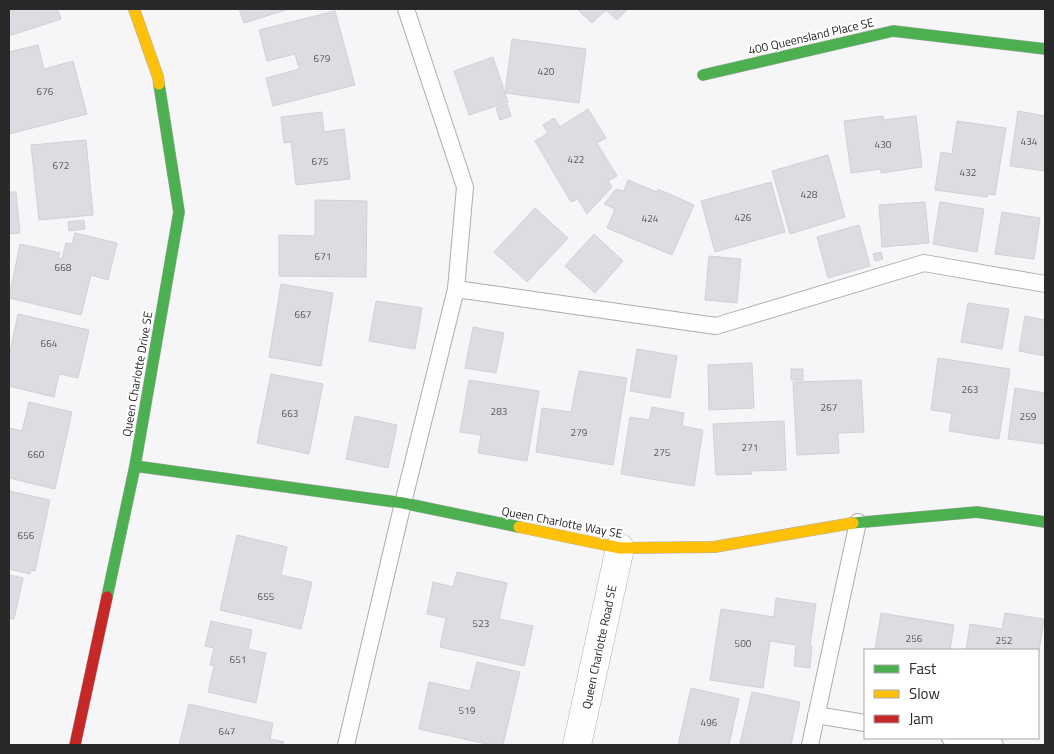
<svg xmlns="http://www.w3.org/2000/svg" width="1054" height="754" font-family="'Titillium Web',sans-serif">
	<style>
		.building { fill: #dedce2; stroke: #d2d1d2 }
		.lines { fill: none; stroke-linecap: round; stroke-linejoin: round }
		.lane-casing { stroke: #adacae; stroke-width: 18 }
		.street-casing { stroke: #adacae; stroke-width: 29 }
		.fast-casing { stroke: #adacae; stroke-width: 12 }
		.slow-casing { stroke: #adacae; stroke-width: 12 }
		.jam-casing { stroke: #adacae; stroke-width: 12 }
		.lane { stroke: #fefefe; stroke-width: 16 }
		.street { stroke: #fefefe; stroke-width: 28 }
		.fast { stroke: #4caf50; stroke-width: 11 }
		.slow { stroke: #ffc107; stroke-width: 11 }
		.jam { stroke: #c62828; stroke-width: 11 }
		.labels { text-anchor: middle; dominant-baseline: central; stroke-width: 4; stroke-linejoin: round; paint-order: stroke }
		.number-label { font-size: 10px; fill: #59585b }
		.street-label { font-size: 12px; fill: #29292a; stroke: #fff }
	</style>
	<rect width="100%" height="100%" fill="#f6f5f7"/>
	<!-- building -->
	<path class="building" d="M9,9H57L61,19L9,36Z
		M239,9H289L244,23Z
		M577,9H628L617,20L606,10L592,23Z
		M335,11L355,85L273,106L266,78L299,69L295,54L267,61L259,30Z
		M512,39L586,49L579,103L505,93Z
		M38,45L44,69L73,61L87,114L9,134V52Z
		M493,57L508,102L469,115L454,71Z
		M507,104L511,116L500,120L496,108Z
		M588,109L606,138L597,143L617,176L608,181L612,187L587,214L578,199L571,202L535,141L548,133L543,125L554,118L560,127Z
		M1018,111L1045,116V171L1010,166Z
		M322,112L324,132L344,129L350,179L296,185L291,142L284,143L281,117Z
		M883,116V120L916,116L922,167L881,173V169L851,173L844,121Z
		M957,121L1006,128L995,195L988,194L987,197L935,190L941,152L952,154Z
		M86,140L93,215L39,220L31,145Z
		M828,155L845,217L790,234L772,171Z
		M628,180L657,192L658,189L694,205L672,255L607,228L615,209L604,204L616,189L624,191Z
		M771,182L785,232L715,252L701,201Z
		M9,192H16L20,233L9,234Z
		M315,200L367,201L366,277L279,276V235L315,236Z
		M925,202L929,243L882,247L879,205Z
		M940,202L984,209L977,252L933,244Z
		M535,208L568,238L527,282L494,252Z
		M1002,212L1040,218L1034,259L995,254Z
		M84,220L85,229L69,231L68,222Z
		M859,225L870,266L828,278L817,237Z
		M75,233L117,243L108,280L91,275L81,315L9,298L20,244L60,253L58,258L62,259L66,243L72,244Z
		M594,234L623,261L595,293L565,266Z
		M881,252L883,259L875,261L873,254Z
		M709,256L741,259L737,303L705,300Z
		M281,284L333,293L321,366L269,357Z
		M376,301L422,308L415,349L369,341Z
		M968,303L1009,309L1002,349L961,342Z
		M18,314L89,330L78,378L59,374L54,397L9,386V356Z
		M1025,316L1045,320V356L1019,351Z
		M473,327L504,333L496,373L465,368Z
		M637,349L677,356L670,398L630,391Z
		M938,358L1010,369L999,439L949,431L952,413L931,410Z
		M752,363L754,408L709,410L708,365Z
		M791,369H803V380H791Z
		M579,371L627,378L613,465L536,452L542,408L571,412Z
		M271,374L323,384L309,454L257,443Z
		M469,380L539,391L527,461L478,453L481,435L460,432Z
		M861,380L864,432L838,433L839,453L797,455L793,382Z
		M1015,388L1045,393V444L1008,439Z
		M29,402L72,412L55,489L9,478V428L22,431Z
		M652,407L684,413L682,426L703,430L694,486L621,474L630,417L649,420Z
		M355,416L397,425L388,468L346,459Z
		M784,421L786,470L751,471L752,474L716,475L713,424Z
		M9,491L50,500L35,571L31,570L30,574L9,569Z
		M237,535L287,547L281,575L312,582L301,629L220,610Z
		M457,572L507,583L499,619L533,626L524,666L440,647L446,618L427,614L433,582L453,587Z
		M9,575L23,578L14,619L9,618Z
		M776,598L816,604L810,646H812L810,668L794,666L796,645L770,641L763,688L710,680L721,609L774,617Z
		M881,613L954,625L950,650H875Z
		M1005,613L1044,619L1038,657V650H966L970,624L1002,629Z
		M211,621L252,630L248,649L266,653L256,703L208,692L214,666L210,665L214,648L205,646Z
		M477,662L520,672L503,745H491L419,729L429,682L470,691Z
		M691,688L739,699L729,745H678Z
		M752,692L800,702L791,745H751L740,743Z
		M189,704L273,723L270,739L284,742L283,745H179Z"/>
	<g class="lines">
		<!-- lane casing -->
		<g class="lane-casing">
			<path id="lane" d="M456,289L716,326L924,263L1045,284
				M816,715L865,723
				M950,738L995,745
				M346,745L403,503L456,289L465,187L406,9
				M810,745L858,522"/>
		</g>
		<!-- street casing -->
		<g class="street-casing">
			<path id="street" d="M577,745L620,548"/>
		</g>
		<!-- fast casing -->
		<g class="fast-casing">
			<path id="fast" d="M703,75L893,31L1045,49
				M135,466L403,503L519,527
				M853,523L977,512L1045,522
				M107,597L135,466L179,212L159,84"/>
		</g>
		<!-- slow casing -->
		<g class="slow-casing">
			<path id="slow" d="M134,9L158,77L159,84
				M519,527L620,548L714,547L853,523"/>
		</g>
		<!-- jam casing -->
		<g class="jam-casing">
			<path id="jam" d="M75,745L107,597"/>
		</g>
		<!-- lane -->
		<use href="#lane" class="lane"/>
		<!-- street -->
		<use href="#street" class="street"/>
		<!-- fast -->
		<use href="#fast" class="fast"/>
		<!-- slow -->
		<use href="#slow" class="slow"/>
		<!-- jam -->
		<use href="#jam" class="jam"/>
	</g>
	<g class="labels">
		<!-- number labels -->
		<g class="number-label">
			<text x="322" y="58">679</text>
			<text x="546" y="71">420</text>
			<text x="45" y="91">676</text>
			<text x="1029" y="141">434</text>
			<text x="883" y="144">430</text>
			<text x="576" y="159">422</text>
			<text x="320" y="161">675</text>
			<text x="61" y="165">672</text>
			<text x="968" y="172">432</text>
			<text x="809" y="194">428</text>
			<text x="743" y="217">426</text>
			<text x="650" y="218">424</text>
			<text x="323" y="256">671</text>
			<text x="63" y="267">668</text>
			<text x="303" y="314">667</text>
			<text x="49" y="343">664</text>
			<text x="970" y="389">263</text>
			<text x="829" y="407">267</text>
			<text x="499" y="411">283</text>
			<text x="290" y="413">663</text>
			<text x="1028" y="416">259</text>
			<text x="579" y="432">279</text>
			<text x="750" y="447">271</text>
			<text x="662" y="452">275</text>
			<text x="36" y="454">660</text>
			<text x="26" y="535">656</text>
			<text x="266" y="596">655</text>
			<text x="481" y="623">523</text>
			<text x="914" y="638">256</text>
			<text x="1004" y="640">252</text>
			<text x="743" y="643">500</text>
			<text x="238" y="659">651</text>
			<text x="467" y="710">519</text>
			<text x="709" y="722">496</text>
			<text x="227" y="731">647</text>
		</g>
		<!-- street labels -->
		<g class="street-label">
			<text transform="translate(811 36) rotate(-13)">400 Queensland Place SE</text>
			<text transform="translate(137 374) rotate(-80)">Queen Charlotte Drive SE</text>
			<text transform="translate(562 522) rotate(11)">Queen Charlotte Way SE</text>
			<text transform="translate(599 647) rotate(-78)">Queen Charlotte Road SE</text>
		</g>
	</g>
	<!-- border -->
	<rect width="1054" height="754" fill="none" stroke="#29292a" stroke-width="20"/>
	<!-- legend -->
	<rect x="864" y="649" width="175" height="90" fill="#ffffff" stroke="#a9a9aa"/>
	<rect x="874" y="665" width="25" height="8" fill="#4caf50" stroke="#a9a9aa"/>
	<text x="909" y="674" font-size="15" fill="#29292a">Fast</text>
	<rect x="874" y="690" width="25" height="8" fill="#ffc107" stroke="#a9a9aa"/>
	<text x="909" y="699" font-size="15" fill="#29292a">Slow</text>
	<rect x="874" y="715" width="25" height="8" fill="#c62828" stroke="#a9a9aa"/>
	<text x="909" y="724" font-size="15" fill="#29292a">Jam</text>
</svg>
